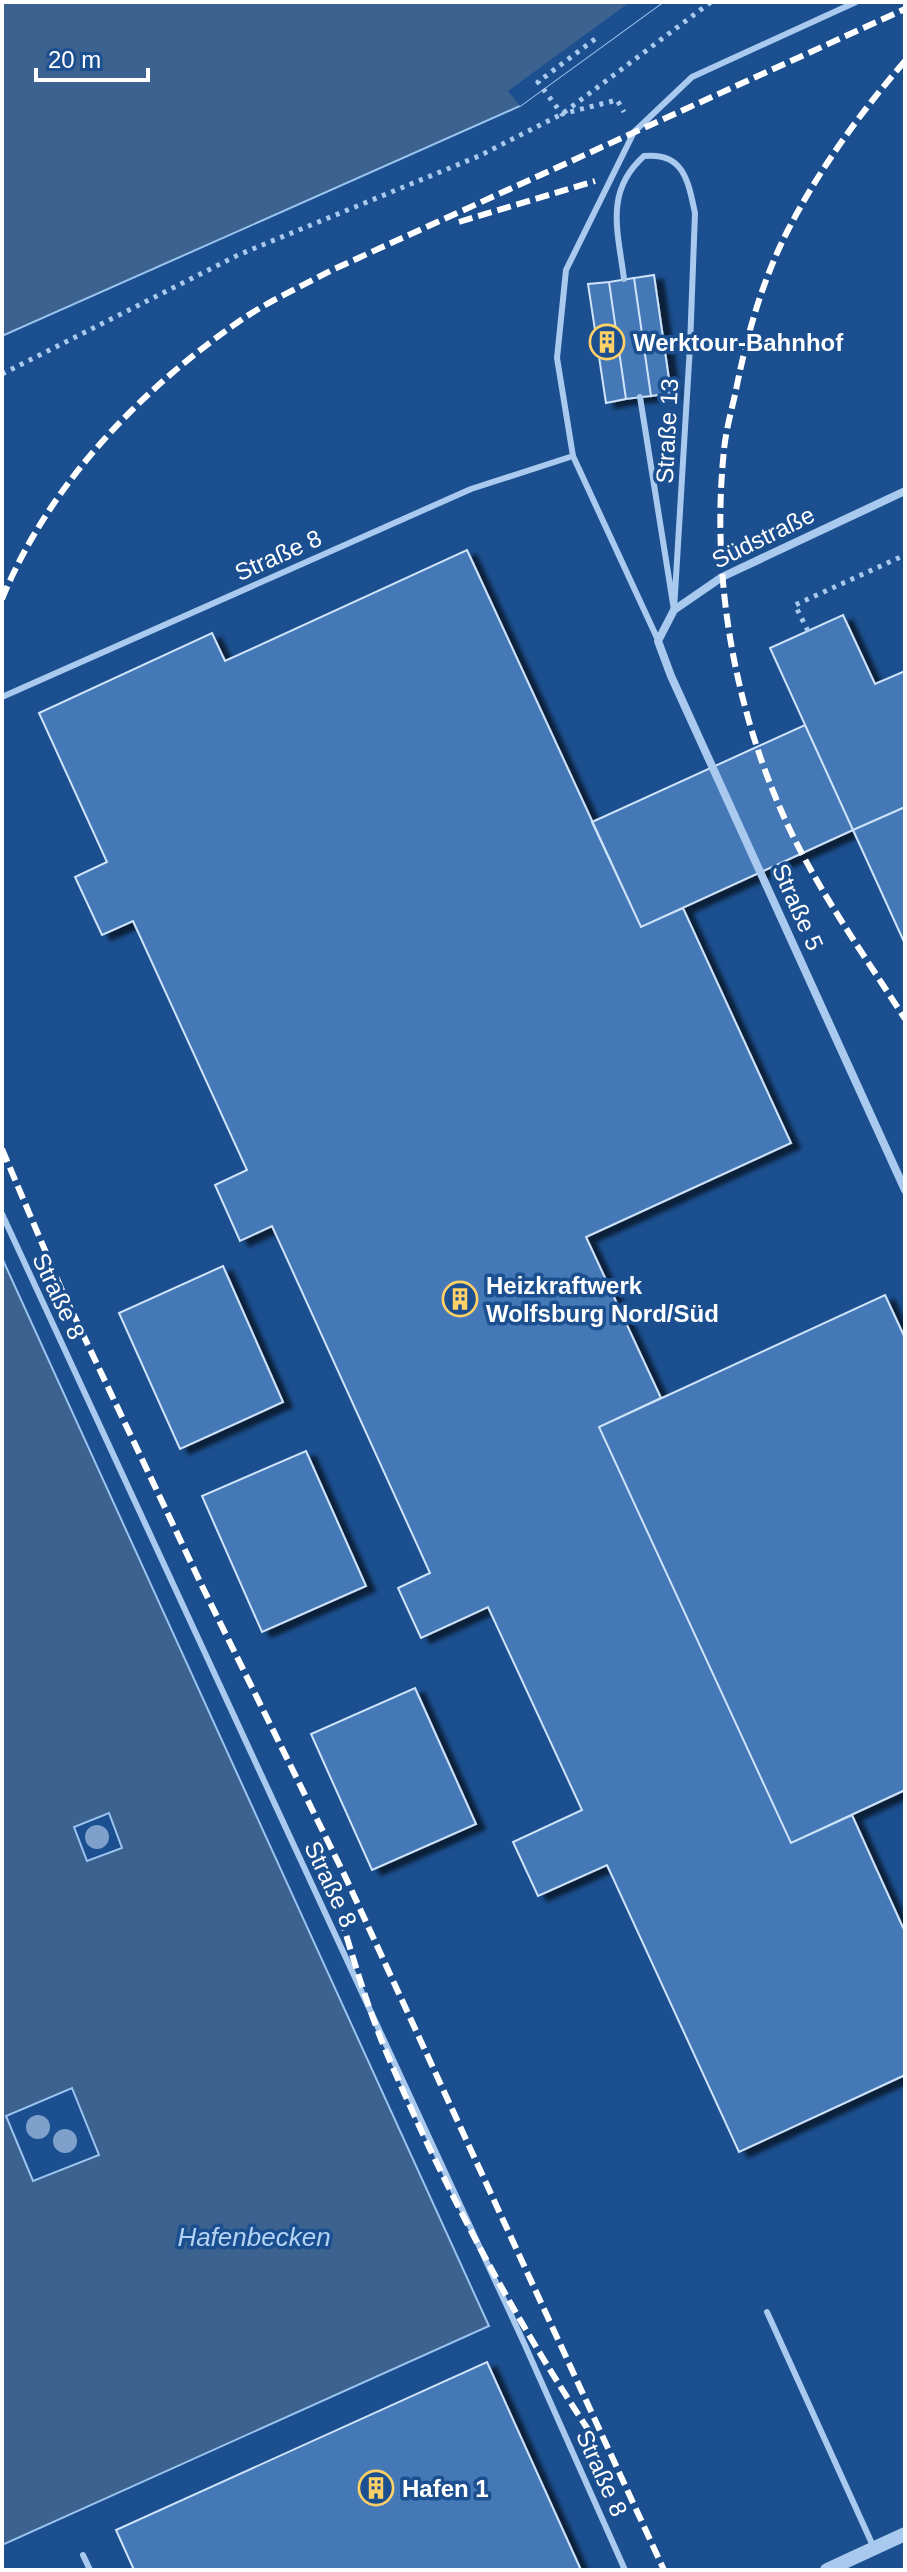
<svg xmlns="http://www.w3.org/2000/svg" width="907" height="2572" font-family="Arial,sans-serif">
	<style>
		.water { fill: #3c6290; stroke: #9cc4f0; stroke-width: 2; fill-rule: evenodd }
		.pier { fill: #1b4f8f }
		.building { fill: #4478b7; stroke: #cfe3fa; stroke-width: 2; filter: url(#shadow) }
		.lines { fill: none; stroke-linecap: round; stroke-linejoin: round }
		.path { stroke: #a9c9ee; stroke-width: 5; stroke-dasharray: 4 6; stroke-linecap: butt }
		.service { stroke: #a9c9ee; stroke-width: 6 }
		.minor { stroke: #a9c9ee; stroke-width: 8 }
		.tertiary { stroke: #a9c9ee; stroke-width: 14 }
		.rail { stroke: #fff; stroke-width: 6; stroke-dasharray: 14 6; stroke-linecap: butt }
		.tree { fill: #7ea0ca }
		.labels { text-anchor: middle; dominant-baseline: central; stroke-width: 7; stroke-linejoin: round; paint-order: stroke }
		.poi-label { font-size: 24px; font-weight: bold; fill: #fff; stroke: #1b4f8f; text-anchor: start }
		.street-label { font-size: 24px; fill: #fff; stroke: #1b4f8f }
		.water-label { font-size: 26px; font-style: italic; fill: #b5d3f5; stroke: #1b4f8f }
	</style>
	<defs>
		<filter id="shadow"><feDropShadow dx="9" dy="5" stdDeviation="2" flood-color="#0009"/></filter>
	</defs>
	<rect width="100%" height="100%" fill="#1b4f8f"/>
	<!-- water -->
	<path class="water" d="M2,2H663L520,106L2,336Z
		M2,1258L489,2326L2,2545ZM109,1813L122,1848L87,1861L74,1827ZM72,2088L99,2155L33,2181L6,2116Z"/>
	<!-- pier -->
	<path class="pier" d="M630,2H663L520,106L508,91Z"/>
	<!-- building -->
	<path class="building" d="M654,275L671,393L651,396L634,278Z
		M634,278L651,396L626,399L609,282Z
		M609,282L626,399L606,403L588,284Z
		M467,550L641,927L683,908L791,1143L586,1237L661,1398L599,1427L791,1843L852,1815L905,1932V2075L739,2152L607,1865L538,1896L513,1842L582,1810L488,1607L421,1638L398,1588L430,1573L272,1226L240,1241L215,1185L247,1170L133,921L102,935L75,877L107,862L39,713L212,633L225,661Z
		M843,615L875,684L905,671V807L853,830L770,648Z
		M805,725L853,830L641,927L592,822Z
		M905,807V944L853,830Z
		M223,1266L283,1402L180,1449L119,1313Z
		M885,1295L905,1338V1790L791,1843L599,1427Z
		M306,1451L366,1586L262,1632L202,1496Z
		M415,1688L476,1824L372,1870L311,1734Z
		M487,2362L581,2570H134L116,2530Z"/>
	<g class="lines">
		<!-- path -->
		<path class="path" d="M595,39L538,82L562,114L617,100L624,112
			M2,374L238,255L479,156L562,114L711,2
			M808,631L795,605L905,555"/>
		<!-- service -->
		<path class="service" d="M624,279C618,231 604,192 644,156C684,152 688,181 695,213L690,346L674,610L640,397
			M658,640L573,456L557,358L566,270L634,132L692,77L856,2
			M2,697L471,489L573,456
			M2,1214L524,2343L625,2570
			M767,2312L874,2548
			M83,2555L90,2570"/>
		<!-- minor -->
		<path class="minor" d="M905,491L722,577L674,610L658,641L671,676L905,1190"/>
		<!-- tertiary -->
		<path class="tertiary" d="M827,2570L905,2534"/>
		<!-- rail -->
		<path class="rail" d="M905,61C860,113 820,168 788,230C763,279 748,331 737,385C733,406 726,428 724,450C711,574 733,703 784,817C816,888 863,953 905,1019
			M459,222L595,181
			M2,599C49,484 140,390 241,320C269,301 302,286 332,270L905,9
			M2,1149L61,1288L203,1588L344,1874L664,2570
			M318,1840C340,1910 357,1981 385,2049C443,2186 513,2317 595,2440"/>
	</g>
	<!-- trees -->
	<g class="tree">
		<circle cx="97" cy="1837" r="12"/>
		<circle cx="38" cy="2127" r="12"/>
		<circle cx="65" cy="2141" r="12"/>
	</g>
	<!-- icons -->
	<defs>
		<g id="building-ring" transform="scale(1.8)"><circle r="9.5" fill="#1b4f8f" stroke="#ffd166" stroke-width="1.5"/><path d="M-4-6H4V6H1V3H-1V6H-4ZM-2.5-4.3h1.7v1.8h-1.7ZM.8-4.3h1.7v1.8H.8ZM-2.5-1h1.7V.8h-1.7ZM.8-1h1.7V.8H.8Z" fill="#ffd166"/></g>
	</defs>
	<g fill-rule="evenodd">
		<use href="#building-ring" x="607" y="342"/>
		<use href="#building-ring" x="460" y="1299"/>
		<use href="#building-ring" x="376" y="2488"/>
	</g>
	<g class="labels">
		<!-- poi labels -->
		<g class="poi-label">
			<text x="633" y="342">Werktour-Bahnhof</text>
			<text x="486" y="1285">Heizkraftwerk<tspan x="486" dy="28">Wolfsburg Nord/Süd</tspan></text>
			<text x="402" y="2488">Hafen 1</text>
		</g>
		<!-- street labels -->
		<g class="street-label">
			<text transform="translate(667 431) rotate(-87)">Straße 13</text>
			<text transform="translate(763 537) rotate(-26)">Südstraße</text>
			<text transform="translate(278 555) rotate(-24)">Straße 8</text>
			<text transform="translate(798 907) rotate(66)">Straße 5</text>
			<text transform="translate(59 1296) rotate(65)">Straße 8</text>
			<text transform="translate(331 1884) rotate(65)">Straße 8</text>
			<text transform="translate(602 2473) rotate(66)">Straße 8</text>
		</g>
		<!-- water labels -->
		<g class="water-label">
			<text x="254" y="2237">Hafenbecken</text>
		</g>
	</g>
	<!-- border -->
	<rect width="907" height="2572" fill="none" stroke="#ffffff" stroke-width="8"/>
	<!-- scale -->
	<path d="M36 68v12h112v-12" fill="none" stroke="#ffffff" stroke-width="4"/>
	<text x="48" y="68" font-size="24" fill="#ffffff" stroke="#1b4f8f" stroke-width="6" paint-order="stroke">20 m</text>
</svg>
